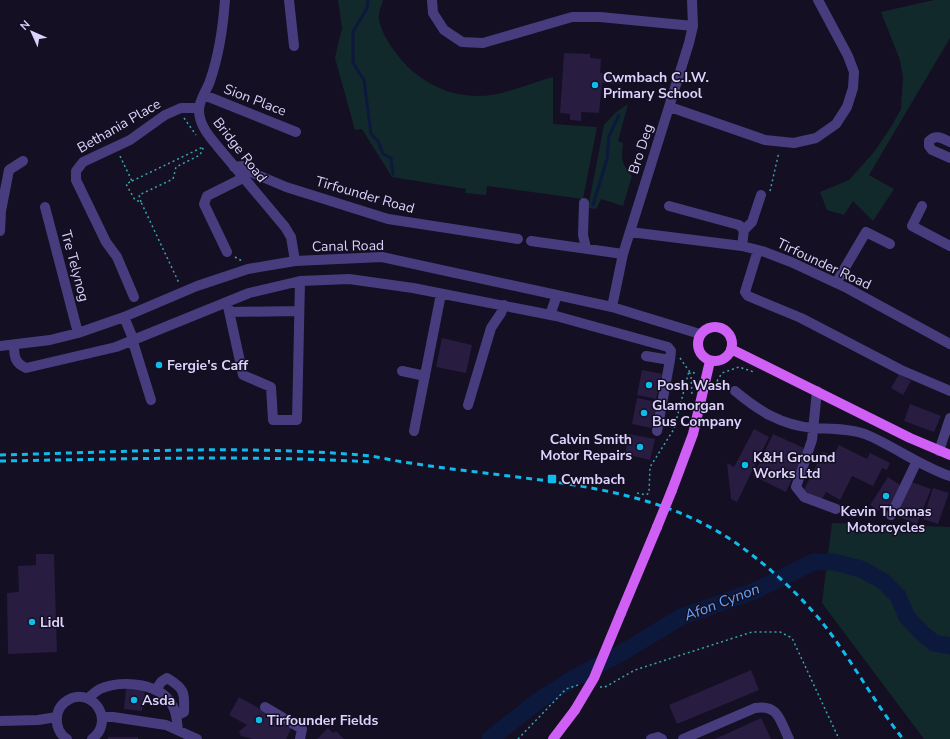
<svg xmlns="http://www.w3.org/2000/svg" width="950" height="739" font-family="'Nunito Sans',sans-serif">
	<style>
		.green { fill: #12292b }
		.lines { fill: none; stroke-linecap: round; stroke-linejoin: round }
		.stream { stroke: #0d183d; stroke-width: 3 }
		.river { stroke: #0d183d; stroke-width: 17 }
		.building { fill: #281c41 }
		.path { stroke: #36a5ad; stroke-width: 1.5; stroke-dasharray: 2 3; stroke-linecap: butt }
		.minor { stroke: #473d7e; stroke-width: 10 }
		.major { stroke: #d060f5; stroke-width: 10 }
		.rail { stroke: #0fbbec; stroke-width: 3; stroke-dasharray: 6 5; stroke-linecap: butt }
		.major-bridge { stroke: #d060f5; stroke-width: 10 }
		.poi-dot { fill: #0fbbec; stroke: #140f22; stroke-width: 1.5 }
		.labels { text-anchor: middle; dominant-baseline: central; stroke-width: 3; stroke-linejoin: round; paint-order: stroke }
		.poi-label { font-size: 14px; font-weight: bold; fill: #dcd2fc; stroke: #140f22; text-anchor: start }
		.street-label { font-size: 14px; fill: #dcd2fc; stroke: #140f22 }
		.water-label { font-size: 15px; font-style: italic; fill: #67a2f6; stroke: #140f22 }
	</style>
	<rect width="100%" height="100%" fill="#140f22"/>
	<!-- green -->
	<path class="green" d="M338,0H383C382,5 379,10 379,15C378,27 389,44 396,53C419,85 458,102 497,94C516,90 535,82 553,77V124L597,127L583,199L487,186L486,195L465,193L466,189L392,177L362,129L355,130L335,58L342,28Z
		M934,0H950V38L869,175L894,189L873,221L853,201L844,215L827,210L820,192L849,180L874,152L891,127L901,109L903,77L900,60L881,12Z
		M628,104L618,141L623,143C621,159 621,163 632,176L623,206L601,199L596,209L588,208L604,125L615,113Z
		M832,523L950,527V739H924L822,603Z"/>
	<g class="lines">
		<!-- stream -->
		<path class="stream" d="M368,0L367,8L353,32V63L364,80L371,134L378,141L383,154L391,158L393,174
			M593,205L607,159L609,136L619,115"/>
		<!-- river -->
		<path class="river" d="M490,739L538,701L571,680L623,652L681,617L754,591L814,562H834L861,569L883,581L898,596L907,617L922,633L934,643L950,646"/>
	</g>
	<!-- building -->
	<path class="building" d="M564,53L590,54V58L601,59L600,73L623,75L622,84L602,83L599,113L581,112V121L570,120V114L560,113Z
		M442,338L472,345L466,373L436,367Z
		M642,370L662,374L656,399L637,395Z
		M899,374L911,381L903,395L891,388Z
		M637,398L657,402L652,428L632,424Z
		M910,404L941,416L934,432L904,421Z
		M754,429L769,437L737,502L731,499L727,463L734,467Z
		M629,434L655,439L650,460L625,454Z
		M773,434L806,449L786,492L753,476Z
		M839,445L867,459L870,453L890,463L887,470L882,468L873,486L852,476L840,500L826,492L821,501L803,492L823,452L833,456Z
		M888,477L903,487L889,509L883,505L879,511L870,505Z
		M909,481L931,489L917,524L896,516Z
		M933,488L949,493L938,524L923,519Z
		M36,554H54L57,652L8,654L7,593L19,592L18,566L36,565Z
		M751,670L759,690L677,724L669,705Z
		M126,688L145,690L142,711L124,709Z
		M239,697L292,727L286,739H253L241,736L239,731L247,725L229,715Z
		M761,718L771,739H715Z
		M328,728L333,733L336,731L344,739H317Z
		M108,737H138V739H108Z"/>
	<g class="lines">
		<!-- path -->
		<path class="path" d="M184,118L196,135
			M120,156L132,181L126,184L135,200L141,202L179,283
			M132,181L203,147
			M770,191L779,152
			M141,202L139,195L173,179L176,167L200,155L204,146
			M235,257L242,261
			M680,358L689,371L697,374
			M717,381L722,373L739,367L754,372
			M717,381L726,390
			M637,493L646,495L649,493L650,467L674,429L689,371L691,376L692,395
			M600,687H605L635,670L752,632H780L792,638L839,739
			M518,739L566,689L578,685"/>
		<!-- minor -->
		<path class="minor" d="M225,0C223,28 219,55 210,81C207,90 199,100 199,110C199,125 209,136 218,147L285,227L291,237L295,261
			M289,0L294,46
			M432,0L433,13L444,30L462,42L483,43L572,17H600L693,26
			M204,95L296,132
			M670,107L765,140L794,143L816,138L836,124L847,107L853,88L854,72L848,56L818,0
			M950,142C942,138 936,134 929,141V146L932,150L950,158
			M234,167L242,166L253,173L286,187L388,219L518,239
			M584,203L583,235L586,248
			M669,206L739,225L744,230
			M922,206L912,226L950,246
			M45,207L78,333
			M0,231L1,211L9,170L23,161
			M630,232L742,246L762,251L791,262L847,288L950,344
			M531,241L623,254
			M742,246L744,230L752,222L761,195
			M758,250L745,292L748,296L801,318L901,370L950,391
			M227,252L204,204L207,196L243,178
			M836,283L866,232L890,244
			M134,297L117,257L106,242L76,180V171L83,162L130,140L165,115L181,108H199
			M227,302L243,375L271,387L273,420H297L300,281
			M612,307L623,254L689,43L693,26L692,0
			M230,312L298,311
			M550,315L557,295
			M124,317L134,341
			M133,342L151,400
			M14,345C14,357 15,363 26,368L116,347L249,293L300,281L349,279L413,288L556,316L668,347L671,351L670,360L657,431
			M0,346L50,340L78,333L124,317L197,286L248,269L295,261L382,257L612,307L700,334
			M646,356L670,360
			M402,371L425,376
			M735,391C759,411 781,425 813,428C830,429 848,428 865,434C894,446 920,466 950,476
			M817,391L812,440L796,487L804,497L836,509
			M468,405L491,328L501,313L504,305
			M414,431L441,294
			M939,451L950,418
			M891,515L917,461
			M156,690L161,682L167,678C184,688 185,692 184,712L176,716
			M88,698C92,695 96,691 100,689C123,679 164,683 174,709C177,715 177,724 178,730
			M265,707L302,729L300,739
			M103,717H113L166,725L197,739
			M0,721L38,720L57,717
			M67,739C60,735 56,726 57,718C57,712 60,706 65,702C90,683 117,720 92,739
			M651,739L658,737L662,739
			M683,739L755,708C779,704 780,721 789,739"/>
		<!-- major -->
		<path class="major" d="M698 344a17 17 0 1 1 34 0a17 17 0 1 1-34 0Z
			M731,349L910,438L950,455
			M672,490L693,434L710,361
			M621,613L657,527
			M553,739L575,710"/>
		<!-- rail -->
		<path class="rail" d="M0,455C119,452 241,445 360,455C377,456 393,461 410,463C435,467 460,470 485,473C572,484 662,492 736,543C771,568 806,600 831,634C856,668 877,706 903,739
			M0,461C125,459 249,455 374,462"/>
		<!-- major-bridge -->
		<path class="major-bridge" d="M657,527L672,490
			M575,710L594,678L621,613"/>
	</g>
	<!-- markers -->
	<g class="poi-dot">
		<circle cx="595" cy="85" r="4"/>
		<circle cx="159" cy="365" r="4"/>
		<circle cx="649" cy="385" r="4"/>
		<circle cx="644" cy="413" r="4"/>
		<circle cx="640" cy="447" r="4"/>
		<circle cx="745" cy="465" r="4"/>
		<rect x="547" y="474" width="10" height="10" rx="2"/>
		<circle cx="886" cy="496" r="4"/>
		<circle cx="32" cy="622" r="4"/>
		<circle cx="134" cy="700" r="4"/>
		<circle cx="259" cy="720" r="4"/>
	</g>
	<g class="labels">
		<!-- poi labels -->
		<g class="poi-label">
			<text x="603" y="77">Cwmbach C.I.W.<tspan x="603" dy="16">Primary School</tspan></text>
			<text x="167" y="365">Fergie's Caff</text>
			<text x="657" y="385">Posh Wash</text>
			<text x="652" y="405">Glamorgan<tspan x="652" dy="16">Bus Company</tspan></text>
			<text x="632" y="439" text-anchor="end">Calvin Smith<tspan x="632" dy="16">Motor Repairs</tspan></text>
			<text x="753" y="457">K&amp;H Ground<tspan x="753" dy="16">Works Ltd</tspan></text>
			<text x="561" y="479">Cwmbach</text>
			<text x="886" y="511" text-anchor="middle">Kevin Thomas<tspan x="886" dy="16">Motorcycles</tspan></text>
			<text x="40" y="622">Lidl</text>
			<text x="142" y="700">Asda</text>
			<text x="267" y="720">Tirfounder Fields</text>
		</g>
		<!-- street labels -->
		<g class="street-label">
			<text transform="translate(255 100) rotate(21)">Sion Place</text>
			<text transform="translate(119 126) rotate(-30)">Bethania Place</text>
			<text transform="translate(641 149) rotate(-72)">Bro Deg</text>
			<text transform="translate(240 150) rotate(52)">Bridge Road</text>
			<text transform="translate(365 195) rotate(16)">Tirfounder Road</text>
			<text transform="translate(348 246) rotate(-1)">Canal Road</text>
			<text transform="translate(824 264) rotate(25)">Tirfounder Road</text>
			<text transform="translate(75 266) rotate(75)">Tre Telynog</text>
		</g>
		<!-- water labels -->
		<g class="water-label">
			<text transform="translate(722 602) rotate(-21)">Afon Cynon</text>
		</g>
	</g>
	<!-- north arrow -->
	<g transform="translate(32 32) rotate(315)" stroke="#140f22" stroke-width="3" paint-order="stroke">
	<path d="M0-3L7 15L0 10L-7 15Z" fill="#dcd2fc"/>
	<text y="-6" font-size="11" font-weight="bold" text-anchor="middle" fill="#dcd2fc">N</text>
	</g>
</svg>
